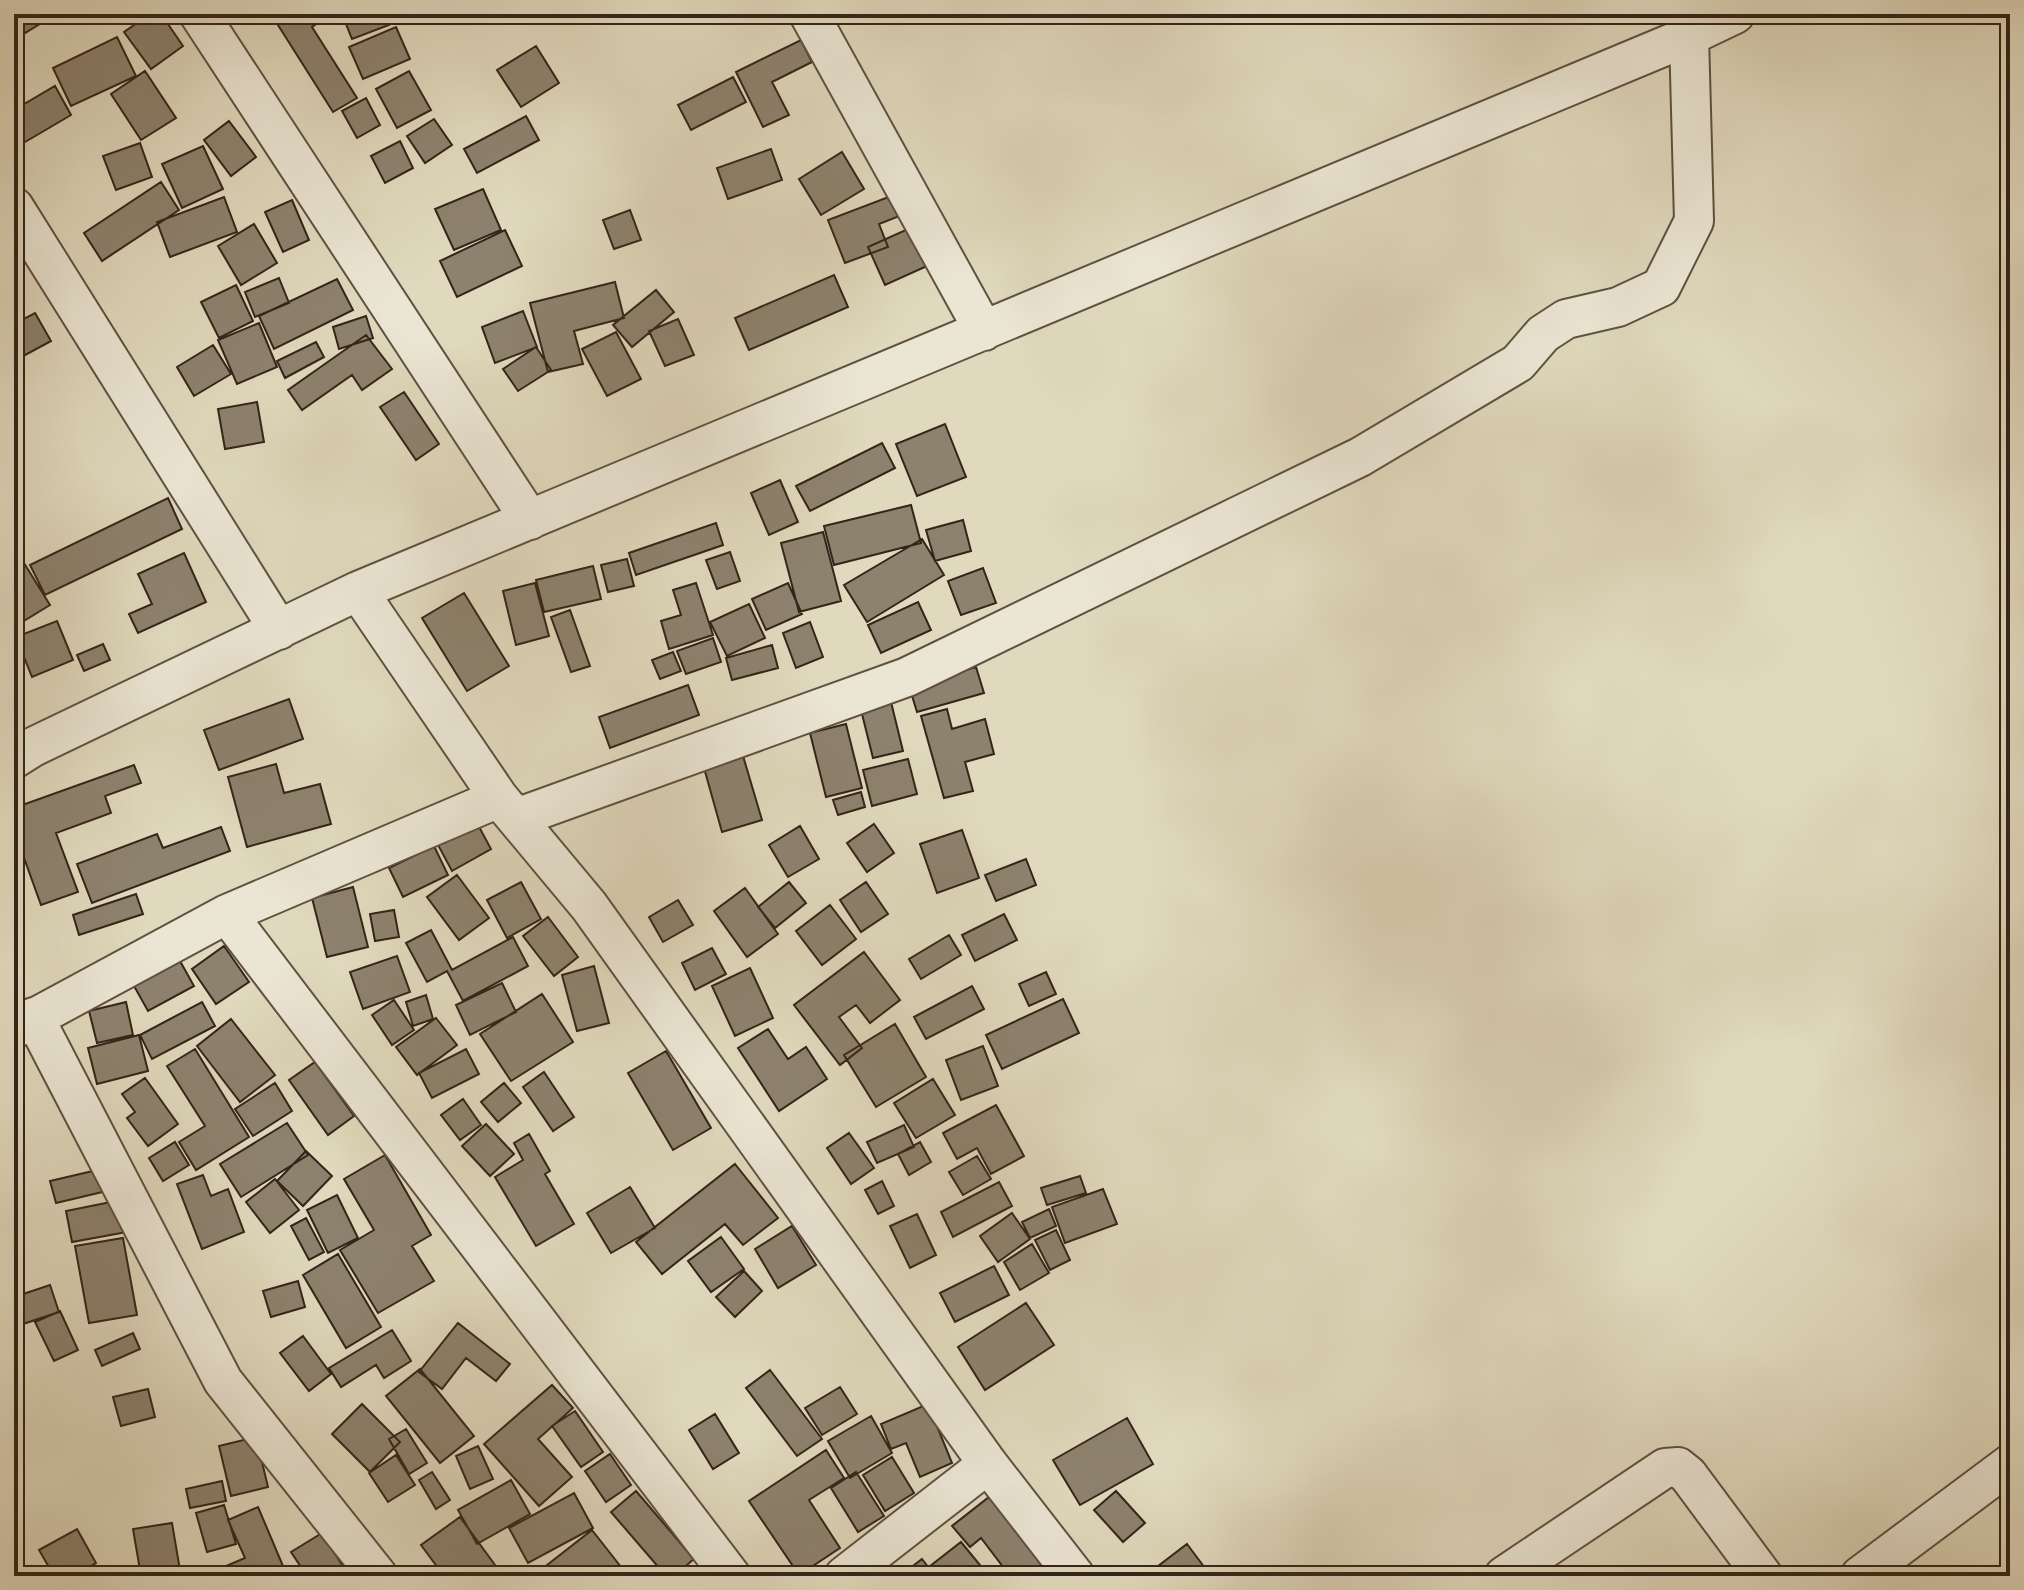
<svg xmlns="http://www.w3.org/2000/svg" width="2024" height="1590" font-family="'IM FELL DW Pica',serif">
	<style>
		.building { fill: #8d826e; stroke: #342419; stroke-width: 2 }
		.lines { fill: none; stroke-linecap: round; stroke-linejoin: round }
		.minor-casing { stroke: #5f5142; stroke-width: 42 }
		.minor { stroke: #ebe6d4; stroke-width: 38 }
	</style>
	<rect width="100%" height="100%" fill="#e0d9bd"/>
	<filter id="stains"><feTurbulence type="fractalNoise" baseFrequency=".0025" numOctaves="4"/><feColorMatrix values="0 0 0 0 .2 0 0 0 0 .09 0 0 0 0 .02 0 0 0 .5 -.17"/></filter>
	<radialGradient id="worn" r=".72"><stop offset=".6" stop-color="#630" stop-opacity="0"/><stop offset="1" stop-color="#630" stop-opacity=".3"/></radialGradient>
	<!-- building -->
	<path class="building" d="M14,14H56L25,33Z
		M150,14H161L183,46L151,69L124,32Z
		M271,14H331L312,27L357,98L333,112Z
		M342,14H384L389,25L352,39Z
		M396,27L410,59L363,79L349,47Z
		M117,37L136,76L71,106L53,68Z
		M801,40L812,62L772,82L789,115L763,127L736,72Z
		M536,46L559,83L521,107L497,70Z
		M145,71L176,118L141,140L111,94Z
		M409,71L431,110L397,128L376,89Z
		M733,77L746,102L691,130L678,105Z
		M55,86L71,115L20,145L14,135V110Z
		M366,98L380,125L357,138L342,111Z
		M526,116L539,140L477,173L464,149Z
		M434,119L452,145L425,163L407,136Z
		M229,121L256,157L231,176L204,140Z
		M400,141L413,168L385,183L371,156Z
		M140,143L152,177L116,190L103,156Z
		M203,146L223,189L182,208L162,164Z
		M771,149L782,180L728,199L717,168Z
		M842,152L864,189L821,215L799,179Z
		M161,182L179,210L102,261L84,233Z
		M483,189L501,230L454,250L435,209Z
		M899,193L907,213L879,224L888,247L845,263L828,220Z
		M224,197L237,232L170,257L157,222Z
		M292,200L309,240L283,252L265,212Z
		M630,210L641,240L614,249L603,220Z
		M254,224L277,263L241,285L218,246Z
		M919,224L936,262L885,285L868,247Z
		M505,230L522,266L457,297L440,261Z
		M834,275L848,307L749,350L735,318Z
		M279,278L289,303L255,317L245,292Z
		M337,279L353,310L274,349L259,316Z
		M615,282L624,318L574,331L583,364L548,372L530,303Z
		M236,285L253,321L219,338L201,302Z
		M656,290L674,312L632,347L613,325Z
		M523,311L537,347L495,363L482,327Z
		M35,313L51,341L14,361V324Z
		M366,316L373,338L339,349L333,327Z
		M678,319L694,355L665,366L649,331Z
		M259,323L277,367L237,384L218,340Z
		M616,332L641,379L607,396L582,349Z
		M366,335L392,369L362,390L352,375L302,410L288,390Z
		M316,342L324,357L285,378L277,361Z
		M213,345L231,374L194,396L177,367Z
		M536,347L551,370L518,391L503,369Z
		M404,392L439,444L416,460L380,407Z
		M257,402L264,442L225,449L218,409Z
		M945,424L966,477L917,496L896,444Z
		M882,443L895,468L810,511L796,486Z
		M780,480L798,522L769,535L751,493Z
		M168,498L182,529L45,595L30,565Z
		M911,505L921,543L834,565L824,526Z
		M963,520L971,551L935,561L926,530Z
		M716,523L723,545L636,575L629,553Z
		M823,532L841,601L799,612L781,543Z
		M922,539L944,575L867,622L844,585Z
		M14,547L50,605L14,627Z
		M730,552L740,581L717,589L706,560Z
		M184,553L206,602L138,633L129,614L152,604L138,574Z
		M627,559L634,586L608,592L601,565Z
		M593,566L601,599L544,612L536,580Z
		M983,568L996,603L961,615L948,581Z
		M535,583L549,636L516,645L503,591Z
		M696,583L713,635L669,649L661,621L681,615L673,590Z
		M788,583L802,614L766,630L752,599Z
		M464,593L509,666L467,691L422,618Z
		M918,602L931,630L881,653L868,625Z
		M749,604L765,638L727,656L710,622Z
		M570,610L590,666L571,672L551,617Z
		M57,621L73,660L32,677L16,637Z
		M810,622L823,657L796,668L783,633Z
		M713,638L721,662L686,674L677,651Z
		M103,644L110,660L84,671L77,655Z
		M772,645L778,668L732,680L726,658Z
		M673,652L681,671L660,679L652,660Z
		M976,667L984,693L917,712L909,686Z
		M688,685L699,715L610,748L599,717Z
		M289,699L303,739L219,770L204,730Z
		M891,702L903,751L873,758L861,710Z
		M947,709L952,729L985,719L994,754L965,762L973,791L944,798L921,716Z
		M846,724L862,788L826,797L810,733Z
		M738,739L762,820L722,832L699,750Z
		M908,759L917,794L872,806L863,770Z
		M276,764L284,793L320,784L331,824L247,847L228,777Z
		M134,765L141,783L105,796L111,813L56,833L78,892L41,905L14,830V808Z
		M861,792L865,807L838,815L833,800Z
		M477,823L491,849L452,871L438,845Z
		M874,824L894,853L867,872L847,843Z
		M800,826L819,859L788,877L769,845Z
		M221,827L230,851L92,903L77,864L157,834L163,848Z
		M962,830L979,878L937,893L920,844Z
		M434,846L448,875L403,897L389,868Z
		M1026,859L1036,885L996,901L985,875Z
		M457,875L489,918L459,940L427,897Z
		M521,882L541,919L507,938L487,900Z
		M789,882L806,903L775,928L758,907Z
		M866,882L888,914L861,932L840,900Z
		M353,887L368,947L327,957L312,898Z
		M745,888L778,934L747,957L714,911Z
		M136,894L143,914L79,935L73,915Z
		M678,900L693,925L663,942L649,917Z
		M830,905L856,939L822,965L796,931Z
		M394,910L399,937L375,941L370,914Z
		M1004,914L1017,940L975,961L962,935Z
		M548,917L578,957L554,976L523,936Z
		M431,930L452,970L513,937L528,966L463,1001L447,971L427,982L406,943Z
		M949,935L961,955L921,979L909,959Z
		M224,946L249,982L216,1004L192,969Z
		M712,948L726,974L695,990L682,963Z
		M864,952L900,1000L870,1023L856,1005L839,1017L862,1048L840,1065L794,1005Z
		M397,956L410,992L363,1009L350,972Z
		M180,961L194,986L148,1011L134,986Z
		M594,966L609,1023L577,1031L562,975Z
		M750,968L773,1018L735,1036L712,986Z
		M1046,972L1056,994L1029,1006L1019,984Z
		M502,983L516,1012L470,1035L456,1005Z
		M972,986L984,1009L926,1039L914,1017Z
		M542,994L573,1042L511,1081L480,1034Z
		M426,995L433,1019L413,1026L406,1002Z
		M1063,999L1079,1033L1002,1069L986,1035Z
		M394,1000L414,1030L392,1045L372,1015Z
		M126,1002L133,1035L97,1043L89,1011Z
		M202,1002L215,1026L152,1059L140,1035Z
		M436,1018L457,1045L417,1075L396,1047Z
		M231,1019L275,1075L240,1102L197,1046Z
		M895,1024L926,1077L876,1107L844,1055Z
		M768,1029L788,1059L806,1047L827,1079L779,1111L738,1048Z
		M139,1035L148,1071L97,1084L88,1048Z
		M983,1046L998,1086L961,1100L946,1060Z
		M195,1049L249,1137L196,1170L179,1142L205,1126L167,1066Z
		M466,1049L479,1074L432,1098L419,1073Z
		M666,1051L711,1128L673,1150L628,1073Z
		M315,1062L354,1116L328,1135L289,1080Z
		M544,1072L574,1117L553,1131L523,1087Z
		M145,1078L178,1124L148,1146L127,1118L135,1112L122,1094Z
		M933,1079L955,1115L916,1138L894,1103Z
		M275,1083L292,1111L253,1136L235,1109Z
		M504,1083L521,1103L498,1122L481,1102Z
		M463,1099L481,1125L460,1140L441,1115Z
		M996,1105L1024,1156L991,1174L977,1148L957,1159L943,1133Z
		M287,1123L308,1155L241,1197L220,1164Z
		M486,1124L514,1154L490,1176L462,1146Z
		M904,1125L914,1147L877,1163L867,1142Z
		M849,1133L874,1168L851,1184L827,1148Z
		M529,1134L550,1171L545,1174L574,1224L536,1246L495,1177L523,1160L514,1143Z
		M175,1142L189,1165L163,1181L149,1158Z
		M920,1142L931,1162L909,1175L898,1154Z
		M306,1151L332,1176L303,1206L277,1181Z
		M385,1155L431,1235L412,1246L434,1281L378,1313L340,1250L374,1230L344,1179Z
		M977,1156L991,1179L963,1195L949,1172Z
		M735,1164L778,1218L743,1245L725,1224L662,1274L636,1242Z
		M110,1167L115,1189L56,1203L50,1181Z
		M203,1175L211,1196L228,1189L244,1232L202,1249L177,1184Z
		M1080,1176L1086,1193L1047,1205L1041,1188Z
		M275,1179L299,1210L270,1233L246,1202Z
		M882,1181L894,1206L878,1214L865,1190Z
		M999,1182L1012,1206L953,1237L941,1212Z
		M630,1187L655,1228L611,1253L587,1213Z
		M1103,1189L1117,1224L1065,1243L1052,1207Z
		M337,1195L358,1238L328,1253L307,1210Z
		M121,1200L127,1232L72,1242L66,1211Z
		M1049,1209L1056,1226L1030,1238L1022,1222Z
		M1012,1213L1030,1239L998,1262L980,1236Z
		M917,1214L936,1255L910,1268L890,1226Z
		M306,1218L324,1252L309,1260L291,1226Z
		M792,1226L816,1265L778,1288L755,1249Z
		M1056,1230L1070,1260L1050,1270L1035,1240Z
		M721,1237L744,1269L711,1292L688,1261Z
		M123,1238L137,1315L89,1323L75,1246Z
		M1032,1244L1049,1273L1020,1290L1004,1262Z
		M338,1254L381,1327L346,1348L303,1275Z
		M994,1266L1009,1295L955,1322L940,1293Z
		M744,1271L762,1291L735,1317L716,1297Z
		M298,1281L305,1307L271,1317L263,1291Z
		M50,1285L59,1312L14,1327V1297Z
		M1026,1303L1054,1345L985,1390L958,1347Z
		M60,1311L78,1350L54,1361L35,1322Z
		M458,1323L510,1364L496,1381L466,1358L442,1389L419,1372Z
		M392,1330L411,1361L384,1378L376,1365L341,1387L329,1368Z
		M133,1333L140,1349L102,1366L95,1350Z
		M303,1336L331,1374L309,1391L280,1353Z
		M420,1369L474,1436L440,1463L386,1396Z
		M770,1370L822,1439L797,1456L746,1388Z
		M552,1385L573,1408L538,1439L572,1477L539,1506L484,1444Z
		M840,1387L857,1414L822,1435L805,1408Z
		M148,1389L155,1417L121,1426L113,1397Z
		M362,1404L400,1442L370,1472L332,1434Z
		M928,1404L952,1463L920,1477L906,1443L891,1449L881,1424Z
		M575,1411L603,1452L581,1467L552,1426Z
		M715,1414L739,1453L713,1469L689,1430Z
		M871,1416L892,1453L850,1478L828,1441Z
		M1127,1418L1153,1464L1080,1505L1053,1460Z
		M406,1429L427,1463L409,1474L389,1439Z
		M256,1437L268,1487L231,1496L219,1446Z
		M478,1446L493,1479L470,1489L456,1456Z
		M826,1450L844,1478L809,1500L840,1548L799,1575L749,1501Z
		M610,1454L631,1485L606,1502L585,1471Z
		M396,1455L415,1485L388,1502L369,1473Z
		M892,1457L914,1493L885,1511L863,1475Z
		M432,1472L450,1500L436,1509L419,1480Z
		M856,1472L884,1516L858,1532L831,1488Z
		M511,1480L530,1514L477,1544L458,1510Z
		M222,1481L226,1501L190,1508L186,1489Z
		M636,1491L694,1559L674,1576H666L611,1512Z
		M1116,1491L1145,1523L1123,1542L1094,1510Z
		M574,1493L593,1528L528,1563L509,1528Z
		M989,1497L1052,1576H1010L981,1538L970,1547L952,1526Z
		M224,1505L236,1544L207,1552L196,1513Z
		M258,1507L283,1566L260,1576H230L226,1566L245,1558L228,1520Z
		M460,1517L503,1576H444L421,1545Z
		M172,1523L181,1576H141L133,1529Z
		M77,1529L96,1563L73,1576H54L39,1550Z
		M592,1530L628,1576H533Z
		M322,1533L349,1576H307L291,1552Z
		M961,1542L989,1576H937L929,1567Z
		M1187,1544L1205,1568L1195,1576H1145Z
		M922,1559L935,1576H900Z"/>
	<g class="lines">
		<!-- minor casing -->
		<g class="minor-casing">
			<path id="minor" d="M199,14L530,520
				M809,14L984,331
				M14,207L279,630
				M358,591L499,798L589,906L988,1464L1075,1576
				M14,759L33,747L358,591L1689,36L1735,14
				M516,818L907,677L1360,457L1518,363L1543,334L1566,319L1618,307L1661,287L1694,221L1689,36
				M227,914L731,1576
				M34,1017L223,1381L378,1576
				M14,1029L227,914L499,798
				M844,1576L988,1464
				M1504,1576L1665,1468L1678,1467L1688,1475L1763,1576
				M1860,1576L2010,1464"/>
		</g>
		<!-- minor -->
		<use href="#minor" class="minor"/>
	</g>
	<!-- margin -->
	<rect width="2024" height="1590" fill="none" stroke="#e0d9bd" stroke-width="48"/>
	<rect x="16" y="16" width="1992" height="1558" fill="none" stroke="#342419" stroke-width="4"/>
	<rect x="24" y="24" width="1976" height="1542" fill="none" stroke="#342419" stroke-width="2"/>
	<rect width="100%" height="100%" filter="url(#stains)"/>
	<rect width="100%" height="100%" fill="url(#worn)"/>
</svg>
